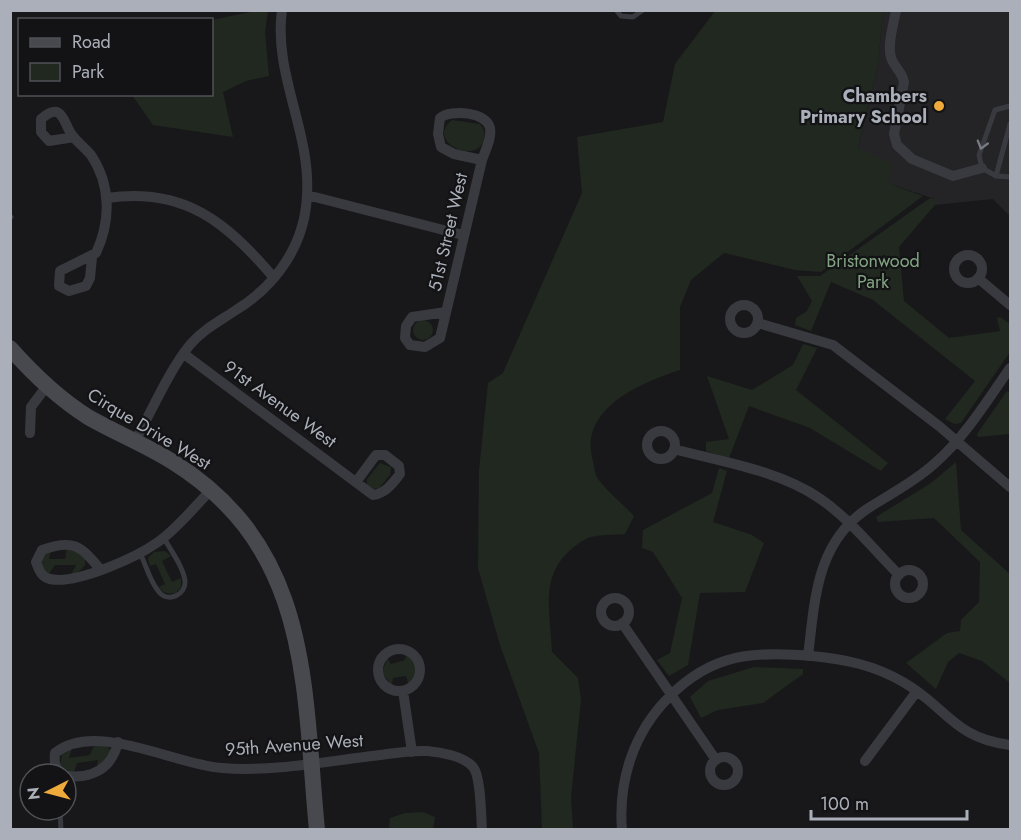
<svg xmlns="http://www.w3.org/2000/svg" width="1021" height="840" font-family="Jost,sans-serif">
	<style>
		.built { fill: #242427 }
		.green { fill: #202820 }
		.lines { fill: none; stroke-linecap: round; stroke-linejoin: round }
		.lane { stroke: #393a3f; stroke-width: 5 }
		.street { stroke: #393a3f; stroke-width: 10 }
		.secondary { stroke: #47494e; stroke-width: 16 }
		.oneway { stroke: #777a82 }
		.poi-dot { fill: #eeaa3b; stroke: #131315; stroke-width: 2 }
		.labels { text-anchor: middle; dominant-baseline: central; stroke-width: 4.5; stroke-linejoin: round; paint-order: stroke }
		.poi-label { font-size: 18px; font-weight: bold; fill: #aaafb9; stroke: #131315; text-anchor: end }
		.street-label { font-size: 18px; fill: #aaafb9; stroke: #131315 }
		.park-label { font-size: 18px; fill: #82a482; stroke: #131315 }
	</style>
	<rect width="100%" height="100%" fill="#18181a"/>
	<!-- built -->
	<path class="built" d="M883,11H1010V216L993,199L935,205V199L887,183L858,148L878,65Z"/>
	<!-- green -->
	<path class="green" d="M255,11H268L265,32L269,76L246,81L223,92L233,137L153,125L132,95L212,94V20Z
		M715,11H883L878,65L858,148L893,164L887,183L923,196L821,272L795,270L724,253L691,280L680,307V370C643,382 581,407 592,457C594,463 594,473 598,479C608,492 623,504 634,516L625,534C613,535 593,534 584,540C537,568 550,607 552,652L578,678L581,700L571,797L573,829H542L539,753L500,645L478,568L479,470L488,383L503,373L582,193L577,137L663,122L675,64Z
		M452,120L480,124C484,129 485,132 484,137C482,167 423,143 452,120Z
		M930,198L936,199L935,205L899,247L904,301L949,338L1000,331L997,318L1000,317L1010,324V352L961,423L955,424L945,419L975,381L873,300L831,282L811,331L795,325L796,318L807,311L812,301L797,276H820Z
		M413 330a10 10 0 1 1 20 0a10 10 0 1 1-20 0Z
		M803,344L817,348L796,390L888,463L881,471L810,428L749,406L729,458L706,451V442L729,439L707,376L752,390L793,365Z
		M1007,391L1010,393V434L978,437L977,434Z
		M956,462L961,530L1010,574V683L982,661L959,653L948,662L936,689L906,663L947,633L960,631L961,620L979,602L980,562L934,518L878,522L876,517L931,483Z
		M380,463L391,467L390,475L379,488L372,489L367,485V479Z
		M719,468L727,471L713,522L752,535L764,543L745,592L700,593L688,665L669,676L657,660L670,653L682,598L653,552L642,548L643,530L712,493Z
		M67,548H73L85,559V565L78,573L71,575L76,565H55L48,575L40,567L42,554L51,550L49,559H65Z
		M165,551L171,556L162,561L172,582L181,578V587L176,593C169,594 163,594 159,587L165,584L156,564L150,566L148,558L154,552Z
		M406,655L416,664V676L409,685L406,676L393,678L392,686L382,673L387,658L391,664L405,660Z
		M754,667L803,669V674L763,703L718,710L701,718L690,697L708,681Z
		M94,745H107L112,754L96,771L98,760L77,763L74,773H69L60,768L62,753L72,748L69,758L90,755Z
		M423,812L435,817L433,829H389L390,818L405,813Z"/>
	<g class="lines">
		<!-- lane -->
		<path class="lane" d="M616,10L621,16L633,17L643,10
			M1010,106L995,110L979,155L982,168L996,176L1010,177
			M996,176L1010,124
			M10,217H11
			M140,553C146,565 150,582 159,592C168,603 186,595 185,581C183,566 171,551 164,538
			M60,810L61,830"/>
		<!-- street -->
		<path class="street" d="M896,10C894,23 886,48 892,60C896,69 902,72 904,82L894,134L897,145L912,159L953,176L982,168
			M74,137L49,141L41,132V119C63,100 63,123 72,135C77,142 85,148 91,155C111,185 111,221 96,253L60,271L59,286L69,291L86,286L90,278L92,257
			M307,195L463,235
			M107,198C184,187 227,222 274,278
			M954 269a14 14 0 1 1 28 0a14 14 0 1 1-28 0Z
			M978,278L1010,305
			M730 319a14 14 0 1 1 28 0a14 14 0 1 1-28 0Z
			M446,312L412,317L406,326L405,338L410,345L425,347L440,338L482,160C485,151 492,138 490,128C487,112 451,109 440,118L438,134L441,147L454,154L482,160
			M758,323L833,345L939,426L1010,487
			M184,354L373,495C386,493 392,484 400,474L399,466L385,455H376L356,482
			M647 445a14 14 0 1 1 28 0a14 14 0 1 1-28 0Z
			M30,433L31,407L46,387
			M135,441C153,409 167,374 189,346C202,330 220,321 236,310C277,285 305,244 307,195C311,132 273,73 282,10
			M674,449C721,462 778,470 819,498C849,518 873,549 899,575
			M100,569C80,545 73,539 42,550L36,562C39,570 41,577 50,579C76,585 137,557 158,542C178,528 194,507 211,490
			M895 584a14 14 0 1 1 28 0a14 14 0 1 1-28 0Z
			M601 612a14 14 0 1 1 28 0a14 14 0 1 1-28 0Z
			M622,623L716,760
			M378 670a21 21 0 1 1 42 0a21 21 0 1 1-42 0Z
			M808,656C815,599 816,541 870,507C892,493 914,482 934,464C965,437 987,401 1010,368
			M403,691L412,752
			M710 771a14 14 0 1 1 28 0a14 14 0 1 1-28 0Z
			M865,761L917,691
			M61,774C55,768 54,762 55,753C96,720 175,765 222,768C271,772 323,762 372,756C390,754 409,750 427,751C440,752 464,756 473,767C481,776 481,816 482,830
			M66,776C93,779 112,768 118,742
			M622,830C618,780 634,732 669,697C712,653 754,651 812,656C844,659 874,665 903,682C946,706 953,738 1010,745"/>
		<!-- secondary -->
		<path class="secondary" d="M10,348C34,375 58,398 88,417C116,433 146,445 173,462C312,549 303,685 317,830"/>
	</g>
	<!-- one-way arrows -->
	<defs><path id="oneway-chevron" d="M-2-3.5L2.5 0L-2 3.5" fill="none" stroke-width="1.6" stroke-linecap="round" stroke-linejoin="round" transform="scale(1.5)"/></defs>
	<use class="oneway" href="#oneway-chevron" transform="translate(982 145) rotate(106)"/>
	<!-- markers -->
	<circle class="poi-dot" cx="939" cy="106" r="6"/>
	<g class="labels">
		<!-- poi labels -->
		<g class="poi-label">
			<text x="927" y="96">Chambers<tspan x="927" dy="21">Primary School</tspan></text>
		</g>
		<!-- street labels -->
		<g class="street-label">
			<text transform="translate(448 232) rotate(-77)">51st Street West</text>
			<text transform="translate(280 404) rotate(36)">91st Avenue West</text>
			<text transform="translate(149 429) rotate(31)">Cirque Drive West</text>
			<text transform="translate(294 745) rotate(-4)">95th Avenue West</text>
		</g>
		<!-- park labels -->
		<g class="park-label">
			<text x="873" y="261">Bristonwood<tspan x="873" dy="21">Park</tspan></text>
		</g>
	</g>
	<!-- border -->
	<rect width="1021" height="840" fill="none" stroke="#aaafb9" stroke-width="24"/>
	<!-- legend -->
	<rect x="18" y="18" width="195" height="78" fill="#131315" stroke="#4f5157" stroke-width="1.5"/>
	<rect x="30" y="38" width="30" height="9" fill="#47494e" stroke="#4f5157" stroke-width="1.5"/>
	<text x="72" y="48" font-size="18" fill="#aaafb9">Road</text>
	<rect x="30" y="63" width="30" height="18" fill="#202820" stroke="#4f5157" stroke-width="1.5"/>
	<text x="72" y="78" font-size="18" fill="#aaafb9">Park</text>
	<!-- north arrow -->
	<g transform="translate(48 792) rotate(264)"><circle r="28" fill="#131315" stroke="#4f5157" stroke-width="1.5"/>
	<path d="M0-4.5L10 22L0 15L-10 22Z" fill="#eeaa3b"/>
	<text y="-9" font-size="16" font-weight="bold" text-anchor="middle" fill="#aaafb9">N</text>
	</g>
	<!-- scale -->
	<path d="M811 810v9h156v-9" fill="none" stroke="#aaafb9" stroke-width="3"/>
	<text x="820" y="810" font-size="18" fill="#aaafb9" stroke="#131315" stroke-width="4.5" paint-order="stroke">100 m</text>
</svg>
